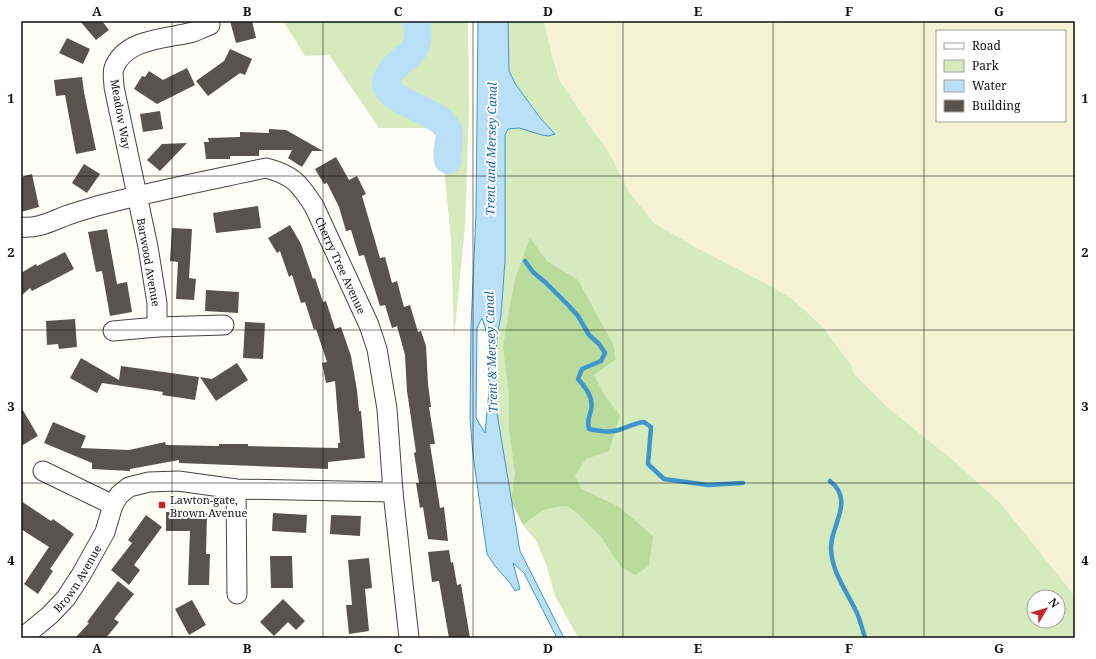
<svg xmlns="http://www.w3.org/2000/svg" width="1096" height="659" font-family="'Noto Serif',serif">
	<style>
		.farmland { fill: #f6f3d4; fill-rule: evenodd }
		.green { fill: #d5ebbd; fill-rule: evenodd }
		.forest { fill: #b9dc9c }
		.water { fill: #b9e0f7; stroke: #3f96cf; fill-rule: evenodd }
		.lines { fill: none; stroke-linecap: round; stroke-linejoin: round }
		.stream { stroke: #3f96cf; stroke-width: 4.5 }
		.river { stroke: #b9e0f7; stroke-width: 28 }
		.building { fill: #5a524d }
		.minor-casing { stroke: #444; stroke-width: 21 }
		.minor { stroke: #fff; stroke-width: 19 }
		.grid { fill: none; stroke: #111; stroke-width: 1; stroke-opacity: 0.55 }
		.poi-dot { fill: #c4262e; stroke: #fff; stroke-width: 1.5 }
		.labels { text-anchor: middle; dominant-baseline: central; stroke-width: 4; stroke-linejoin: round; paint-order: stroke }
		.street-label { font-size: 11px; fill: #111; stroke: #fff }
		.poi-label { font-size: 11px; fill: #111; stroke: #fff; text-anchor: start }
		.water-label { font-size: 12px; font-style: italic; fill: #1768a6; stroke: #fff }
		.neatline { fill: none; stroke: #111; stroke-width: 1.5 }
		.grid-label { font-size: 13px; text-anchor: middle; font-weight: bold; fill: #111 }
	</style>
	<rect width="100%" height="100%" fill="#fffdf5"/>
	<!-- farmland -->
	<path class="farmland" d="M544,21H1075V596L1045,559L954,461L887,407L854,374L851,365L822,326L792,299L771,286L697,248L654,223L630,193L607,149L591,128L560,81L552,56ZM937,31H1065V121H937Z"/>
	<!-- green -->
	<path class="green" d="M283,21H468L469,110L465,226L454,338L451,240L440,128H379L329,55L305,56Z
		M508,21H544L552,56L560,81L591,128L607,149L630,193L654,223L697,248L771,286L792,299L822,326L851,365L854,374L887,407L954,461L1000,503L1075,596V638H578L555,596L546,564L536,541L523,525L511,501L496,407V360L497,337L501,315L505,261V135L508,129L519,128L542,135L555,134L541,119L516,85L509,71ZM1034,597H1058V621H1034Z"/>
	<!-- forest -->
	<path class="forest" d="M530,238L547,261L578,280L613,344L616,359L594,375L605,396L620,415L609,451L586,459L575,475L581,489L618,506L653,536L649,566L635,575L621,567L602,538L577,513L568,506C545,507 541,511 523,525L511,501L515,473L509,429V396L503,347L508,316L516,275Z"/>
	<!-- water -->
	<path class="water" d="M478,21H508L509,71L516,85L541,119L555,134L549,136L542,135L519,128L508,129L505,135V261L501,315L497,337L496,360V407L520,551L564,638H557L524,573L513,563L520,589L515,591L510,583L495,566L487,554L473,455L470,419L471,327L476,213ZM482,318L488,337L489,391L485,433L476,418L477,328Z"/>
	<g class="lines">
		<!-- stream -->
		<path class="stream" d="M525,261L533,272L546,283L569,306L578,316L589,335L599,344L605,353L601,361L582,369L578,379C586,388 594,398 591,410C589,418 587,421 589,429C599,431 609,433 619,430C628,427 635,423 644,422L651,427L648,464L664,479L708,485L743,483
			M830,481C855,500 831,525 831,547C831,570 845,589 855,609C860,618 862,628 865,638"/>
		<!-- river -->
		<path class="river" d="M416,21C418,29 419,37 416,45C412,57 387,67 386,83C386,102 440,110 448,130C452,140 445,150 448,160"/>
	</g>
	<!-- building -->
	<path class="building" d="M80,21H102L109,30L96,40Z
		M230,21H252L256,38L236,43Z
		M67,38L90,49L83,64L59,53Z
		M230,49L252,59L245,75L240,73L208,96L196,81L224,61Z
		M187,68L195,85L157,104L134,89L142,76L145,77L149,71L163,80Z
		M82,77L84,92L96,150L76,154L65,95L56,96L54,80Z
		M160,111L163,129L143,132L140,114Z
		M269,129L286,130L323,151H312L302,167L288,158L292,150H259V156H230V159H206L204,142H209L208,138L240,137V132L269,133Z
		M187,143L160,171L147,160L162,144Z
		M336,157L349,180L357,176L366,194L362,196L380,258L385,257L392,283L397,281L404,307L410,305L418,332L421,331L426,346L428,384L431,407H429L435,444H430L440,508L444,507L448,541L428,539L423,507L420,508L416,483H419L414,453L416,452L407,391L405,355L397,326L392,328L385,305L380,306L364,255L359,256L351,230L346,231L339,207L327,183L324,184L315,169Z
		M84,164L100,174L87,193L72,183Z
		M32,174L39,207L21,212V177Z
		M258,206L261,228L216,233L213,213Z
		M290,225L301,244L313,279L315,278L323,302L326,301L335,329L341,327L351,356L357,390L359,411H361L365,458L328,462V469L179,463V460L130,469V471L92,469V463L44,443L53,422L86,436L81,448L129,450L165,442L166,445L219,446V444H248V446L338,448V443H340L335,381L326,383L322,363L327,362L316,329L314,330L305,302L301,303L292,275L289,277L280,251L277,253L268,238Z
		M172,228L192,229L189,278L196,279L194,300L176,299L178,262L170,261Z
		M107,229L117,284L127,282L132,312L110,316L102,271L96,272L88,232Z
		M65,252L74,269L32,291L30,288L21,296V273L36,264L37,266Z
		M206,290L239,292L238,313L205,311Z
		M75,319L77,347L59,349L58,344L47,345L46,321Z
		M245,322L265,323L263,359L243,358Z
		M81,358L119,380L121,366L199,377L195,400L162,395L163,392L102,383L97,393L70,378Z
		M237,363L248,380L216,401L200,377L212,379Z
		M21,407L38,436L21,446Z
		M21,501L51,521L53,519L74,534L50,569L53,571L38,594L24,584L49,547L21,529Z
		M166,512L207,513L206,554H210L209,585H188L190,531H166Z
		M273,513L307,515L306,533L272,531Z
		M146,515L162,527L134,565L140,570L129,585L111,570L132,543L128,540Z
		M331,515L361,516L360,536L330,534Z
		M449,550L451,563L453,562L457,585L461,584L470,638H449L439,581L432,582L428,552Z
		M270,556H292L293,588H271Z
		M369,558L372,588L365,589L369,631L349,634L346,605H352L348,560Z
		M118,581L134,594L114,619L119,622L106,638H75L89,623L87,622Z
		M283,599L305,621L296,630L288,622L274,636L260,622Z
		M192,600L206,625L189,635L175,609Z"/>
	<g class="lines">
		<!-- minor casing -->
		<g class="minor-casing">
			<g id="minor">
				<path id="s1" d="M21,227C38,229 52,221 68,215C77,212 87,209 97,206C153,191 210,180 266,168C293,175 299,183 314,206L369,325L377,349L387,409L393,492L409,638"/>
				<path d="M157,327V303L148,247L114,87C114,81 112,73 114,68C125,38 167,39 193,32C199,30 204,27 210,25"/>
				<path d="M113,331L157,327L224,325"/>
				<path d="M43,471L113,505"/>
				<path d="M236,489L237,594"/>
				<path id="s2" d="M22,638L50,615L66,598L81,575L105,532L113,505L119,495L129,487L149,482L178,481L236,489L393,492"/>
			</g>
		</g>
		<!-- minor -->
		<use href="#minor" class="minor"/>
	</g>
	<!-- grid -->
	<path class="grid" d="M172,21V638M323,21V638M473,21V638M623,21V638M773,21V638M924,21V638M21,176H1075M21,330H1075M21,483H1075"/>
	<!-- markers -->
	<rect class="poi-dot" x="158" y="501" width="8" height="8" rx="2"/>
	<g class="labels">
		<!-- street labels -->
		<g class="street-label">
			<text transform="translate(121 114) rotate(80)">Meadow Way</text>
			<text transform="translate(149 262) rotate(80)">Barwood Avenue</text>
			<text stroke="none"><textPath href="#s1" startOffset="381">Cherry Tree Avenue</textPath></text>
			<text stroke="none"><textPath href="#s2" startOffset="82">Brown Avenue</textPath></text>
		</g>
		<!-- poi labels -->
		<g class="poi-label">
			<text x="170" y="499">Lawton-gate,<tspan x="170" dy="13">Brown Avenue</tspan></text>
		</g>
		<!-- water labels -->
		<g class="water-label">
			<text transform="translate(491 149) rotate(-89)">Trent and Mersey Canal</text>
			<text transform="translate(491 352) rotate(-92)">Trent &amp; Mersey Canal</text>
		</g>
	</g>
	<!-- border -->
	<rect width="1096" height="659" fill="none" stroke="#ffffff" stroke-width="44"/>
	<!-- legend -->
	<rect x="936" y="30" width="130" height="92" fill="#ffffff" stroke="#a0a0a0"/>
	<rect x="944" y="43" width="20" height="6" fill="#ffffff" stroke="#a0a0a0"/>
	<text x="972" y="50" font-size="12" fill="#111111">Road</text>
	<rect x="944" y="60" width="20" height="12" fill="#d5ebbd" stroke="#a0a0a0"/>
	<text x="972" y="70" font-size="12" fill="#111111">Park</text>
	<rect x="944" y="80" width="20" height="12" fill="#b9e0f7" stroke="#a0a0a0"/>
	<text x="972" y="90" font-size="12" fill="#111111">Water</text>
	<rect x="944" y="100" width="20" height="12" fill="#5a524d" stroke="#a0a0a0"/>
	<text x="972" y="110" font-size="12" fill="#111111">Building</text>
	<!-- north arrow -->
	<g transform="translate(1046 609) rotate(52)"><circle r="19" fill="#ffffff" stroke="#a0a0a0"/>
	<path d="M0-3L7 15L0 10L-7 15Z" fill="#c4262e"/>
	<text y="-6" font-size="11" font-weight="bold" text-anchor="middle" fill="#111111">N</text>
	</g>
	<rect x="22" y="22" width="1052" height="615" class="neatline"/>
	<g class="grid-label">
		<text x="97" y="16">A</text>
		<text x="247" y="16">B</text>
		<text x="398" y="16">C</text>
		<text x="548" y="16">D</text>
		<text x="698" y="16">E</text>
		<text x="849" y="16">F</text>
		<text x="999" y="16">G</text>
		<text x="11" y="103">1</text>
		<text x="1085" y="103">1</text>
		<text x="11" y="257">2</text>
		<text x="1085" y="257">2</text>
		<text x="11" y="411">3</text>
		<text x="1085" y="411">3</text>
		<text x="11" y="565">4</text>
		<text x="1085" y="565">4</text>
		<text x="97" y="653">A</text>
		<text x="247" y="653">B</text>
		<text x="398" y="653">C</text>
		<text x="548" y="653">D</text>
		<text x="698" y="653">E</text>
		<text x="849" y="653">F</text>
		<text x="999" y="653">G</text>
	</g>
</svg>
